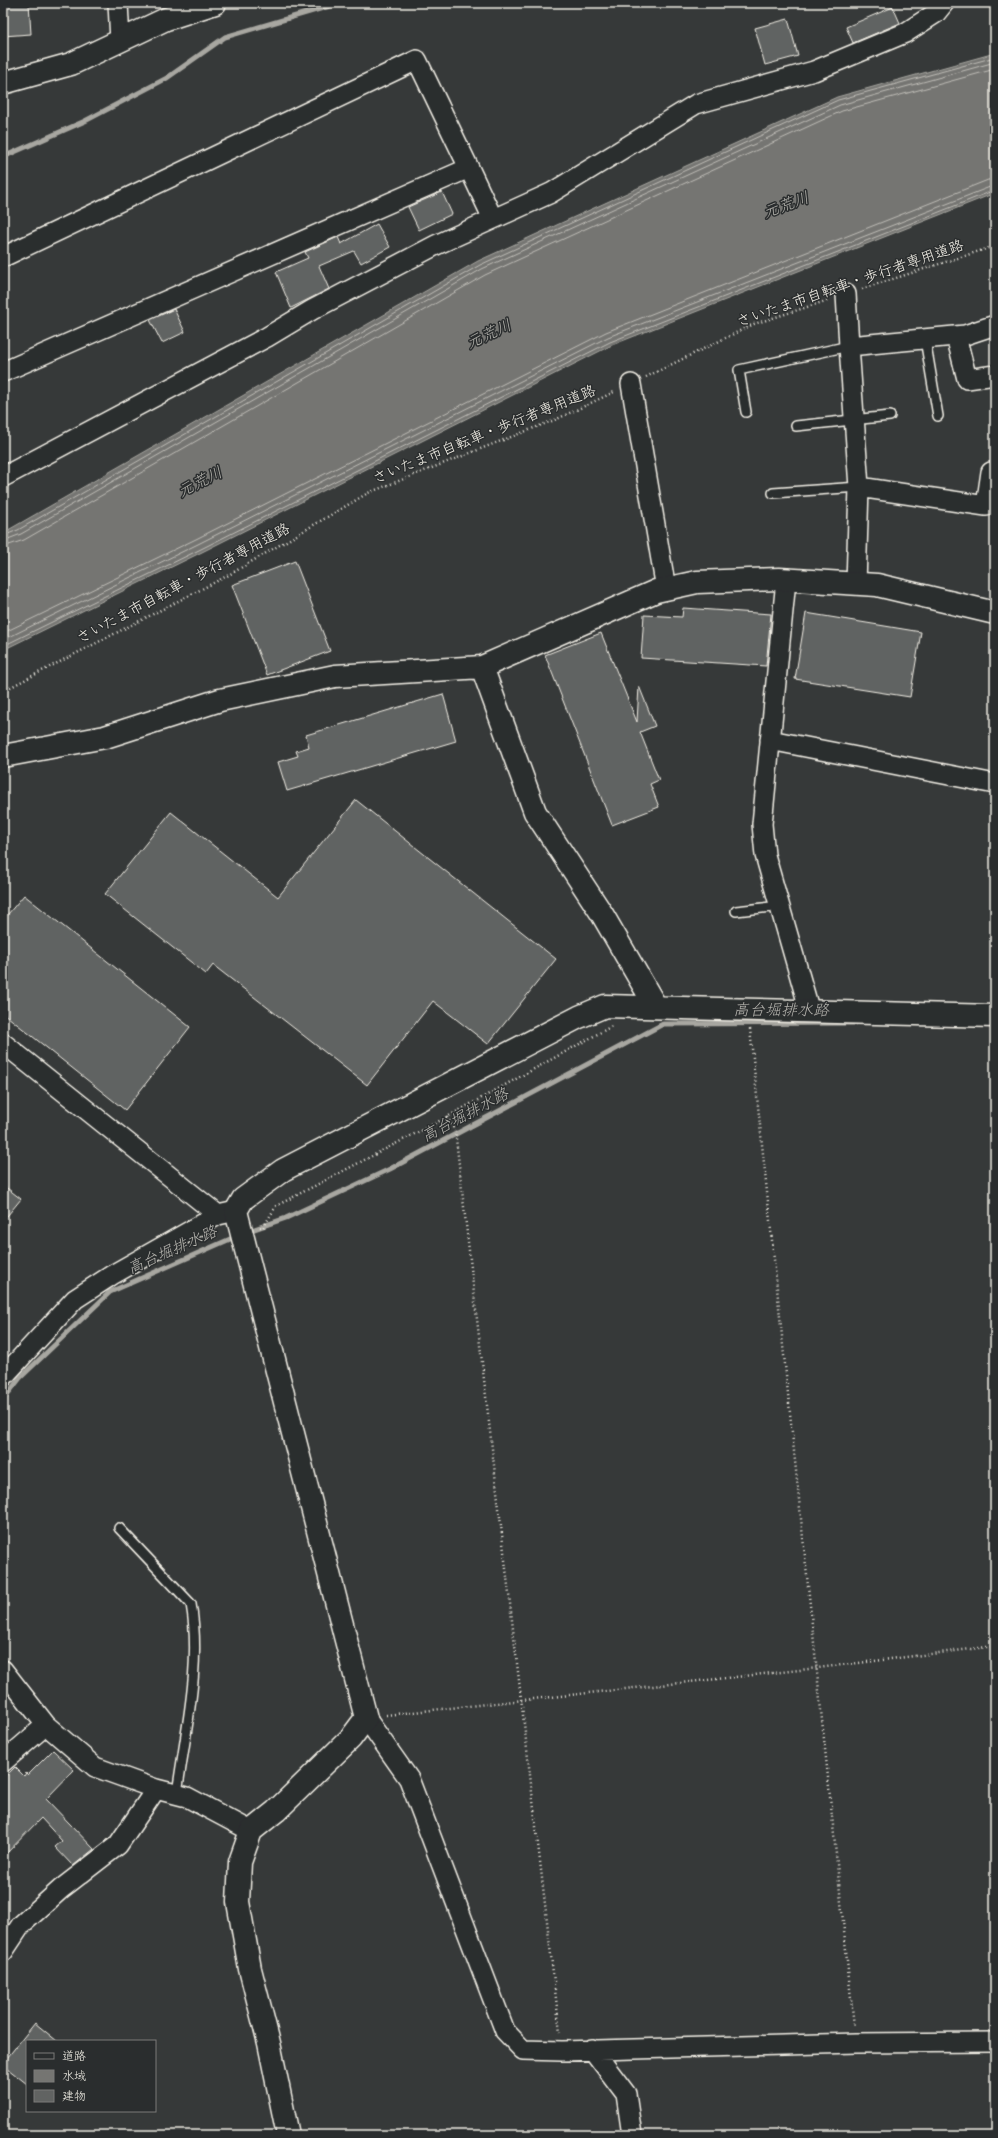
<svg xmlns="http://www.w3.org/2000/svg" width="998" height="2138" font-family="'Comic Neue','Klee One',sans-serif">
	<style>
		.water { fill: #757572; stroke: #a8a7a1 }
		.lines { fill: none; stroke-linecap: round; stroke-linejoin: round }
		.shore { stroke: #c1bfb9; stroke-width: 1 }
		.stream { stroke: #a8a7a1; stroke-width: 5 }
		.building { fill: #616362; stroke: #f4f1e8 }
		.lane-casing { stroke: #f4f1e8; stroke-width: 12 }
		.street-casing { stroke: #f4f1e8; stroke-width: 22 }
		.secondary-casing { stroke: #f4f1e8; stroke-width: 25 }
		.path { stroke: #f4f1e8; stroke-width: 2.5; stroke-dasharray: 1 3; stroke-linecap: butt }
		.lane { stroke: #2a2d2e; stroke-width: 9 }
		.street { stroke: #2a2d2e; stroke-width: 19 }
		.secondary { stroke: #2a2d2e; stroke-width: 22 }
		.labels { text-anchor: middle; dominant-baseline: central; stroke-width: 3; stroke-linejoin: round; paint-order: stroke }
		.street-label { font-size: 15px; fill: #f4f1e8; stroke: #2a2d2e }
		.water-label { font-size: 16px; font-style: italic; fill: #b4b3ad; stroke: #2a2d2e }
	</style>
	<rect width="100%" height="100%" fill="#363939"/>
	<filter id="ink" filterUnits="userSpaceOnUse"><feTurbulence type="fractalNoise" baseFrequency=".025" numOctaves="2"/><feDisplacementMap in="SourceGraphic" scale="8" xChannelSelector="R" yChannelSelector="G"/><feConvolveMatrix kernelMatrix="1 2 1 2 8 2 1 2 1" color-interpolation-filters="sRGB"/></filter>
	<g filter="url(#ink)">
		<!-- water -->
		<path class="water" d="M995,53V193L612,345L202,552L3,650V533L478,261L837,97Z"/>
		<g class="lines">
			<!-- shore -->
			<path class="shore" d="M3,536L18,530L480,265L838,100L995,57
				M3,541L21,534L482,269L840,105L995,62
				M3,547L24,540L485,275L842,111L995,69
				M3,633L196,539L606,332L988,180L995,179
				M3,640L198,544L608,337L995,185
				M3,646L201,549L610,342L995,190"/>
			<!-- stream -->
			<path class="stream" d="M3,157L85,121L167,78L225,37L340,3
				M246,1232L286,1218L390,1169L663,1024L856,1023
				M3,1400L20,1378L110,1292L237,1236"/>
		</g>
		<!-- building -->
		<path class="building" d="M3,3H29L31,34L3,36Z
			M893,7L900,23L853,43L846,27Z
			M788,19L798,56L765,65L755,28Z
			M442,192L452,214L419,230L408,207Z
			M377,224L390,247L361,263L354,251L319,266L329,289L291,308L276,272L308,258L305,252L338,237L341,244Z
			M174,309L185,332L162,343L150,320Z
			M295,561L330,651L267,675L232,585Z
			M683,608L771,614L766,666L641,658L644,615L682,617Z
			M806,613L921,632L910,697L795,679Z
			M601,633L637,722L639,686L655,726L640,732L659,780L650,784L659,807L612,825L545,655Z
			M443,694L456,741L287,791L278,762L298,756L296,751L309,747L306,735Z
			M356,800L556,959L488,1044L433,1001L367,1085L213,965L206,974L105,894L171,812L278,897Z
			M24,895L190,1027L125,1110L3,1013V920Z
			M3,1185L21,1199L3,1221Z
			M53,1750L74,1770L46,1799L94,1849L73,1866L55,1847L62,1841L41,1818L3,1857V1779L15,1767L24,1776L26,1773L28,1775Z
			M35,2023L57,2041H27V2084L3,2065V2063Z"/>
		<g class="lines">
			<!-- lane casing -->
			<g class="lane-casing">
				<path id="lane" d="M925,339L938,416
					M746,412L739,370L849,346
					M796,426L890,416
					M773,493L859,487
					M736,911L780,906
					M119,1528L191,1604C202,1665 185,1733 177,1794"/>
			</g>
			<!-- street casing -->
			<g class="street-casing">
				<path id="street" d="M118,3L120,41
					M3,257L417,60L469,168
					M846,294L849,346
					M956,336L967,379L995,375
					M3,372L469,168L493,219
					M631,384L666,589
					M3,477L267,337L312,310L436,245L551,193L696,104L814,71L905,33L936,13L944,3
					M859,487L986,506L991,472
					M786,580L762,824L765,855L810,1012
					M856,584L859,487L849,346L965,335L995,325
					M770,740L995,784
					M3,1043L218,1215
					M3,1377L75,1299L112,1275L218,1215L236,1211
					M3,1670L46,1725L95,1767L156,1789L187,1797L251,1831
					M366,1718L409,1779L505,2031L523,2050L562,2051L856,2043L995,2042
					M3,1762L46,1725
					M3,1952L21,1925L61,1889L118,1845L156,1789
					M592,2049L626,2094L632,2135"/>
			</g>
			<!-- secondary casing -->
			<g class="secondary-casing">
				<path id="secondary" d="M3,83L71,64L166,19L215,3
					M482,667L535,812L602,914L656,1007
					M3,756L105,737L220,700L335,676L482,667L656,591L697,582L779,579L877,585L995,613
					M288,2135L269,2043L250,1969L238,1902L240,1862L251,1831L276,1811L351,1738L366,1718L236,1211L243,1199L283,1170L579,1017L605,1006L995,1016"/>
			</g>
			<!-- path -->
			<path class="path" d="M862,289L995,246
				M646,377L754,324L829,300
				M3,691L227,576L368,493L557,419L614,392
				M750,1029L854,2027
				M447,1117L455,1130L560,2033
				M260,1227L263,1228L276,1206L447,1117L612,1026
				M386,1715L818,1668L995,1646"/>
			<!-- lane -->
			<use href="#lane" class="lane"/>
			<!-- street -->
			<use href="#street" class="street"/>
			<!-- secondary -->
			<use href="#secondary" class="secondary"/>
		</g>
	</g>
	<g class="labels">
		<!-- street labels -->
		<g class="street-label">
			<text transform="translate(850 283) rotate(-19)">さいたま市自転車・歩行者専用道路</text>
			<text transform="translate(484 434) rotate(-22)">さいたま市自転車・歩行者専用道路</text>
			<text transform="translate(183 583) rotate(-28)">さいたま市自転車・歩行者専用道路</text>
		</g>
		<!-- water labels -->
		<g class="water-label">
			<text transform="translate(786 205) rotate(-20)">元荒川</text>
			<text transform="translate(489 334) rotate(-25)">元荒川</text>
			<text transform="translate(200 482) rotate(-27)">元荒川</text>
			<text x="781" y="1010">高台堀排水路</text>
			<text transform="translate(465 1115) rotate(-28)">高台堀排水路</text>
			<text transform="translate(172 1250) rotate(-24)">高台堀排水路</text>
		</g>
	</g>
	<!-- margin -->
	<rect width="998" height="2138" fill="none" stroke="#2a2d2e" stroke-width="16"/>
	<rect x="8" y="8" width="982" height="2122" fill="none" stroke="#f4f1e8" stroke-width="1.5" filter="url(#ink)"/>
	<!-- legend -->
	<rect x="26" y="2040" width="130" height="72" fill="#2a2d2e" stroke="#7b7b78"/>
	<rect x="34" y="2053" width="20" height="6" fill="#2a2d2e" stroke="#7b7b78"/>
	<text x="62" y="2060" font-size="12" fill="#f4f1e8">道路</text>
	<rect x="34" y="2070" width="20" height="12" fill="#757572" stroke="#7b7b78"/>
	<text x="62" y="2080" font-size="12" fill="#f4f1e8">水域</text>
	<rect x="34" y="2090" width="20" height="12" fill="#616362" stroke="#7b7b78"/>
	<text x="62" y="2100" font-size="12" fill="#f4f1e8">建物</text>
</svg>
